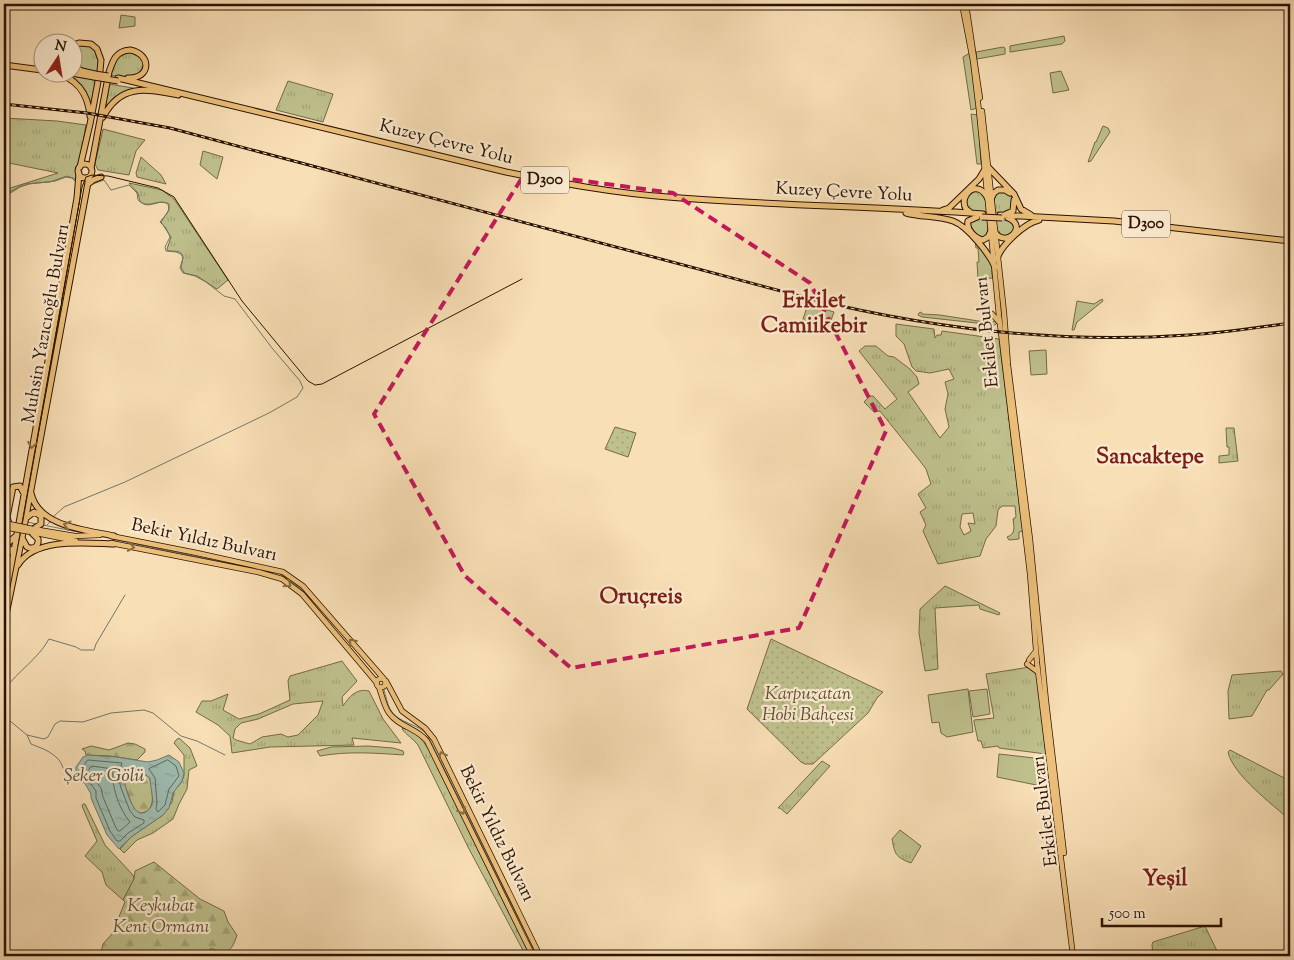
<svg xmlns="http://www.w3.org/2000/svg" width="1294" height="960" font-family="'Sorts Mill Goudy',serif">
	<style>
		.grass { fill: url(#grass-tufts); stroke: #746a46; fill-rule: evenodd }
		.forest { fill: url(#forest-firs); stroke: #746a46 }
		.park { fill: #bfc18d; stroke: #746a46 }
		.garden { fill: url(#garden-dots); stroke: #746a46 }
		.water { fill: url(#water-ripples); stroke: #70786a; fill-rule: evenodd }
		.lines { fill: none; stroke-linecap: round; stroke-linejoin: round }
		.shore { stroke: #646858; stroke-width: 1 }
		.stream { stroke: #70786a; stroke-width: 1 }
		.taxiway { stroke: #92795b; stroke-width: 4.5 }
		.primary-casing { stroke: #2a1300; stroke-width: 6 }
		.trunk-casing { stroke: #2a1300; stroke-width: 7 }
		.primary { stroke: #ecc07b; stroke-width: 4.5 }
		.trunk { stroke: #ecc07b; stroke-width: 5 }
		.tram { stroke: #2a1300; stroke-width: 1 }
		.rail-casing { stroke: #2a1300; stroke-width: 3 }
		.rail { stroke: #fbead0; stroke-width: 1; stroke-dasharray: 4; stroke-linecap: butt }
		.primary-bridge-casing { stroke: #2a1300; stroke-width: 6; stroke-linecap: butt }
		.trunk-bridge-casing { stroke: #2a1300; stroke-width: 7; stroke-linecap: butt }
		.primary-bridge { stroke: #ecc07b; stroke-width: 4.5 }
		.trunk-bridge { stroke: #ecc07b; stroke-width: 5 }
		.oneway { stroke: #8b6a3e }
		.marked { fill: none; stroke: #c2185b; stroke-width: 4; stroke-dasharray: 10 6; stroke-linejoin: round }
		.labels { text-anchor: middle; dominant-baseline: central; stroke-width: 4.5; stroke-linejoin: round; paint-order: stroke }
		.shield { fill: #fbead0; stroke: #69543e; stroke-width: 1 }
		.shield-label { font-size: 16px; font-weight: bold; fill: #2a1300 }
		.street-label { font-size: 18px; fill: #2a1300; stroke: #fbead0 }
		.park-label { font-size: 18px; font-style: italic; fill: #5e5031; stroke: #fbead0 }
		.water-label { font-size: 19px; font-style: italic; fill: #534e3e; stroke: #fbead0 }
		.district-label { font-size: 22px; font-weight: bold; fill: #7a1f14; stroke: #fbead0 }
	</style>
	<defs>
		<pattern id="grass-tufts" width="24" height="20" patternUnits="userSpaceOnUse" patternTransform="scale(1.25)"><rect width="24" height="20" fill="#bfc18d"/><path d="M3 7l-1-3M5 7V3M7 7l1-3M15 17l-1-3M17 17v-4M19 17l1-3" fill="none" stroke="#a4a578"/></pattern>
		<pattern id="forest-firs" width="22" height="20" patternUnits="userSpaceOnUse" patternTransform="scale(1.25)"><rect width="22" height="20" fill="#bfc18d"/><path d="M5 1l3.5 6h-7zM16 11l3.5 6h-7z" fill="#a4a578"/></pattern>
		<pattern id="garden-dots" width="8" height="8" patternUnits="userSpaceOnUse" patternTransform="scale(1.25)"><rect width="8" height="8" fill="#bfc18d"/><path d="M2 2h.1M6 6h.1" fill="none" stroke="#a4a578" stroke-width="1.8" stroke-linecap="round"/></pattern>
		<pattern id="water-ripples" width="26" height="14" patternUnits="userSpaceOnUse" patternTransform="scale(1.25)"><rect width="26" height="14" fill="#9ebcb0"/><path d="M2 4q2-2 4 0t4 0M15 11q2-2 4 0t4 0" fill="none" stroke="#88a196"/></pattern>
	</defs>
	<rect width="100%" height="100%" fill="#f9dfb6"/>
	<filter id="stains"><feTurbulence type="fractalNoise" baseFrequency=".004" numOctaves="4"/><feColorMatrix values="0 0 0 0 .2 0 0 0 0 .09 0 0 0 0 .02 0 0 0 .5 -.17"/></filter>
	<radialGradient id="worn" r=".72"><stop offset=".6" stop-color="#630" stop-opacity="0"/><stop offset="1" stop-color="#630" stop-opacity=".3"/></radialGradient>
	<!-- grass -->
	<path class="grass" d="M121,15L135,17V26L119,28Z
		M85,44C101,51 99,57 98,73L76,67L73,64V48Z
		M128,51L144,59L143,73L127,78L110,75L115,59Z
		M66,75L98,80L92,110L89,100Z
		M288,81L333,94L323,122L276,110Z
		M109,84L133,88L116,97L103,114Z
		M4,118L57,121L86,125L76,182L72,178L66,177L55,181L29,184L20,187L4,197V190L58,173L4,162Z
		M103,129L145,140L136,151L129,175L98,170L95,164Z
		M203,151L223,157L217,179L200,165Z
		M141,157L161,175L166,184L137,177L136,173Z
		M129,183L162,190L174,199L228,280L217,289L197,276L184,273L181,267C185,252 182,251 168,251L167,249L171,237L161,222L169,210V204C160,198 150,209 142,203C138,200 140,196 137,192C135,189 131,186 129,183Z
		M976,189L985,195L987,212L972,211L964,206L968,194Z
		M996,191L1008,193L1013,198L1014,205L1008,213L994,212L993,197Z
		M977,218L987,219L988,234L984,238L973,234L968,223Z
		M995,219L1012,221L1016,228L1008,237L998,235Z
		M807,307L816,309L817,307L834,312L829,326L802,322Z
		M896,324L934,329L935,338L937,335H941L942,331L999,339L1023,531L1019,532V539L1009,540L1007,537C1016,534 1014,527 1013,519L1016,517L1015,506H1002L998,510L996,526L986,539L980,556L938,564L923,531L926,525L920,512L926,508L918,494L931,484L926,469L920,461L880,411L874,412L864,402L870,396H873L885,409L897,399L859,351L865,346H876L888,356L894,357L910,369L917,377L919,384L908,392L940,438L949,427L945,409L948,394L945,382L954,379L949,369L930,373L916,371L912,367L904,344L896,336ZM973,513L975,524L968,523L971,531L964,535L960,527L962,514Z
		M1226,428H1234L1238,461L1219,463V456L1229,455V447H1227Z
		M945,586L1000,613L999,615L980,609L979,605L935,608L938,669L925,671L919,633L920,609Z
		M342,661L357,681L342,697L343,706C349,697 356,688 369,691L383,719L401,743L352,738L354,745L270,747L232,753L230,736L218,725L196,712L202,701H211L228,694L223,710L239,719L259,714L290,700L288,681L290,676ZM323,701L318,715L298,735L288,737L281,734L262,737L250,744L236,740L233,738L235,729L241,723L258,719L293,704Z
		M1036,666L1046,754L999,748L998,746L983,748L981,741H978L974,722V720L994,718L986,674Z
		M1281,671L1283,674L1269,690H1267L1252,716L1229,719L1228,691L1232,675Z
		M403,728C416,732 422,739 429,750L530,956H526L468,847L418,745C414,739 407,736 402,729Z
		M179,738L190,748L197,766L189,770L187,789L179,804L173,819L153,833L137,840L124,853L120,849L131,837L163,815L172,802L174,791L181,783L184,776V755L174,743L176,740Z
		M368,746L393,748L403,751L404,754L403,755C376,753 347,751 320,756L317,751L331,747Z
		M1230,750L1290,781V820C1272,804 1233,775 1228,752Z
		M822,761L830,766L787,814L780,808H778Z
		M83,804H85L105,845L133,875L134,879L123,900L106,885L102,872L85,856L97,841L82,806Z
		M900,830L921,846L911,863C895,857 895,854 892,839Z
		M1205,926L1217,951L1215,956H1153L1152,945L1153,942Z"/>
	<!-- forest -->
	<path class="forest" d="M128,743L135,744L145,749V752L137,760L110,756L86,755L85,751L82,749L91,746L109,750Z
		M130,768L142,771L150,778C151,788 157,807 145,812C141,814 138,813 134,810L125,786L124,773Z
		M154,862L200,899L224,911L228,922L237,935C234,944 232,950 223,954L211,948L206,956H100L103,944L112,934L125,902L123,900L134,879L135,871Z"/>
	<!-- park -->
	<path class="park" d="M1064,36L1065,41L1062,44L1010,52V46Z
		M1003,47L1005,48V54L977,59L976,52Z
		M970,53L977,108L971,110L963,57Z
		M1061,71L1069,90L1053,93L1050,73Z
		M971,114L978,115L981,164H977Z
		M1103,126L1108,128L1110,132L1091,161L1088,162L1095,142H1096Z
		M975,241C983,248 991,255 992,266C992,271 991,274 993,278L978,279L977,262H979L978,248H976Z
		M1102,299L1103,301L1077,322L1074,330H1072L1077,301L1094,304Z
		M921,312L922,314L940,315L991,323L995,321L997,323L995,325L922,317L918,315L919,313Z
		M1046,350L1047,374L1031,375L1029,351Z
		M968,689L973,732L947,737L941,733L939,722L932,723L928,695Z
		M987,689L990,714L973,717L969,691Z
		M999,754L1043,759L1046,787L997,777Z"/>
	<!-- garden -->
	<path class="garden" d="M615,427L636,433L628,457L605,449Z
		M771,639L883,692L877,698L868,713L813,764H805L801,762L747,709Z"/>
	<!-- water -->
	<path class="water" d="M88,755L116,757L148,762L157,760L169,755L179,762L184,773L182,781L173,793L169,808L163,815L131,837L119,849L107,835L91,798V794L84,782L82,783L76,771V767L83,757ZM129,768L139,770L150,778C150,786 154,798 152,805C150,809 147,812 143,813C132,816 124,783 123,774Z"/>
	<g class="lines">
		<!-- shore -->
		<path class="shore" d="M88,760L122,763L118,776L121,788L130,811L135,817L144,820V823L128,833L120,841H117L110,831L96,798V791L81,770Z
			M168,760L176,766L179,776L169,789L165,805L158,812L156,809L157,803L155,778L149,769Z
			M92,766L113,769C111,786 119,809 130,822L120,831H118L116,828L103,797L101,788L88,771Z"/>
		<!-- stream -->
		<path class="stream" d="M4,195L24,184L50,182L67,176L75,179
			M54,516L64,507L125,482L269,413L297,397L303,388L300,381L272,348L235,299L224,296L206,282L195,276L183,273L180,268L183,258L181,254L176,252L166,251L165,247L170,237L166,228L160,222C164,216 171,212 168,204C157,198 148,210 138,200L137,193L129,185L111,190L104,180L93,184
			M28,522L36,524
			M43,525L83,533
			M47,525L50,522
			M111,539L262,570
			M278,573L290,580L302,590L376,678
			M4,690C18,671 38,659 49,639L76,647L81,650H94L96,644L125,595
			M384,690C386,696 387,703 390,709C398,724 419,723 428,736L537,956
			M4,716L27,735L31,744C41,748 51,751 59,760C64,767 64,775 71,780
			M27,735L44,739L48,737L55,724L60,721L83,722L111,713L144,710L153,713L181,736L197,741L225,755"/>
		<!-- taxiway -->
		<path class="taxiway" d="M1290,688V696"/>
		<!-- primary casing -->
		<g class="primary-casing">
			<path id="primary" d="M962,4L973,61L979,111L999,316L1030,574L1037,663L1073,956
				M966,4L980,98
				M982,111L1004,312L1008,365L1030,539L1046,701L1064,853
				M992,314L999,322
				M4,523L9,524
				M33,529L75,536L100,535
				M31,532L76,541
				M111,536L197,553L283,572L303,586L384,679
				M111,543L258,572L282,579L302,594L377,683
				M1029,660L1036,651
				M1027,664L1038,672
				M376.5 683a4.5 4.5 0 1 1 9 0a4.5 4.5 0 1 1-9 0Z
				M386,681L402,711L425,728L434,739L540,956
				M379,687C382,696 384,706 389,713C399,727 417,728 427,741L533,956"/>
		</g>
		<!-- trunk casing -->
		<g class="trunk-casing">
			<path id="trunk" d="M72,46L79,43L91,44L97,49L101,60L100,71L90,124L80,167
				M4,65L42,70
				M72,66L82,71L95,74
				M53,72C77,78 88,93 90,116
				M66,72L94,77
				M118,78L506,172C560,183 613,193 668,197C773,206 878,206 983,214
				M103,117C121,83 146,89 178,95
				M78 171a7 7 0 1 1 14 0a7 7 0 1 1-14 0Z
				M988,167L1014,194L1021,209L1031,215
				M91,168L109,72C113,60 116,51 130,50C152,54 151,79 128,78
				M88,184L93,180L101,177
				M991,199L994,193L998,190H1005L1010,193
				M943,210L949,208L979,179L985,169
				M970,212L966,209C958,195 978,177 988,199
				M906,213C921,217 939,216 953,221C967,226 989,253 995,267
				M1006,214L1013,211L1014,200
				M1000,215L1114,221L1290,241
				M977,217L968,221C966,230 975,238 983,240L988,237L991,231
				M994,231C1005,250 1029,226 1008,218
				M997,259C1001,245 1025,223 1039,220
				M31,493C38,527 87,530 114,536
				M26,518L34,512L41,516V524L33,529
				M9,524L7,517L13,487L20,486L23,492
				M22,538L27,547C34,550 39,546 38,539L31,532
				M4,543L9,542L16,536
				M4,548L10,549L13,553
				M18,565C35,537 86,543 114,544
				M4,607L77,198L79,173
				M4,624L22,538L89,177"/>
		</g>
		<!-- primary -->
		<use href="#primary" class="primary"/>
		<!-- trunk -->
		<use href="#trunk" class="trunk"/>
		<!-- tram -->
		<path class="tram" d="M4,618L23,520L82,187L86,177L92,175L108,176L158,188L174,197L242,301L308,381L315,385L322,384L522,279"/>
		<!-- rail casing -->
		<g class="rail-casing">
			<path id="rail" d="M4,104L87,113L170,128L807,298C932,329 1060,344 1188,335C1222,333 1256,328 1290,323"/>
		</g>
		<!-- rail -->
		<use href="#rail" class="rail"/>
		<!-- primary-bridge casing -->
		<g class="primary-bridge-casing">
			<path id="primary-bridge" d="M9,524L33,529
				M8,528L31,532"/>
		</g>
		<!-- trunk-bridge casing -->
		<g class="trunk-bridge-casing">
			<path id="trunk-bridge" d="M95,74L108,76
				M94,77L118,81
				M982,217L1002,218"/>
		</g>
		<!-- primary-bridge -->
		<use href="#primary-bridge" class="primary-bridge"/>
		<!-- trunk-bridge -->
		<use href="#trunk-bridge" class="trunk-bridge"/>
	</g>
	<!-- one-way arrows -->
	<defs><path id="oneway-chevron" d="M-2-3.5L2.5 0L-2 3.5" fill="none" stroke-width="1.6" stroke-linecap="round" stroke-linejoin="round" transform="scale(1.25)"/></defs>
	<g class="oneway">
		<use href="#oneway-chevron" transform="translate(32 445) rotate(100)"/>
		<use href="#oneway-chevron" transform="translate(67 525) rotate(-164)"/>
		<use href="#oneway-chevron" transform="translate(131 547) rotate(11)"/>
		<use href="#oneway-chevron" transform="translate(288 584) rotate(34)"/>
		<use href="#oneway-chevron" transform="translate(352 642) rotate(-131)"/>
		<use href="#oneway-chevron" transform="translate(442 755) rotate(-116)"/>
		<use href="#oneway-chevron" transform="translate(462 811) rotate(64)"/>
	</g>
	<!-- marked area -->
	<path class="marked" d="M525,173L673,193L810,283L886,431L799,628L571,668L465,576L374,414Z"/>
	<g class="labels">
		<!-- shield labels -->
		<g class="shield">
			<rect x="521" y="166.5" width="48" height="27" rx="4"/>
			<rect x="1122" y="210.5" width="48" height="27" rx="4"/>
		</g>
		<g class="shield-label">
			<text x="545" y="180">D300</text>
			<text x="1146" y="224">D300</text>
		</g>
		<!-- street labels -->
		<g class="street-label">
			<text transform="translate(446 143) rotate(14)">Kuzey Çevre Yolu</text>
			<text transform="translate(844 193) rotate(3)">Kuzey Çevre Yolu</text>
			<text transform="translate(47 324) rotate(-80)">Muhsin Yazıcıoğlu Bulvarı</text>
			<text transform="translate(988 332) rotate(-96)">Erkilet Bulvarı</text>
			<text transform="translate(204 541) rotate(12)">Bekir Yıldız Bulvarı</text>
			<text transform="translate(1046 811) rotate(-97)">Erkilet Bulvarı</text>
			<text transform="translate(496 834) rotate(64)">Bekir Yıldız Bulvarı</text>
		</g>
		<!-- park labels -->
		<g class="park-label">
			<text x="808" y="695">Karpuzatan<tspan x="808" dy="21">Hobi Bahçesi</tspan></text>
			<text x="161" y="907">Keykubat<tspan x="161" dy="21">Kent Ormanı</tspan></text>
		</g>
		<!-- water labels -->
		<g class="water-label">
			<text x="104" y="776">Şeker Gölü</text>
		</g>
		<!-- district labels -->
		<g class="district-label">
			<text x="814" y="302">Erkilet<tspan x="814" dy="25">Camiikebir</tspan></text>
			<text x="1150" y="458">Sancaktepe</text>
			<text x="641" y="598">Oruçreis</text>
			<text x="1165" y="880">Yeşil</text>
		</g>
	</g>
	<!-- margin -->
	<rect width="1294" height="960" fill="none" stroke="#f9dfb6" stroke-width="20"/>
	<rect x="5" y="5" width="1284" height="950" fill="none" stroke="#2a1300" stroke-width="2.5"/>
	<rect x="10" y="10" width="1274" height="940" fill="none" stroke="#2a1300"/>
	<!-- north arrow -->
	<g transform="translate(58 58) rotate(12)"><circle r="24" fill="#fbead0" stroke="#a7947d"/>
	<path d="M0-4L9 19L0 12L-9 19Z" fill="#8f2418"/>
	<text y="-8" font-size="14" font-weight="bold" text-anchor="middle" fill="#2a1300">N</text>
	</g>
	<!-- scale -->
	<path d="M1102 918v8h119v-8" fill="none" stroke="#2a1300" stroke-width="2.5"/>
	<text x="1109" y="918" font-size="15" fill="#2a1300" stroke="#fbead0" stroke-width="4" paint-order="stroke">500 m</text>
	<rect width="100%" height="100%" filter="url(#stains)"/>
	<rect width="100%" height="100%" fill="url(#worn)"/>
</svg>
